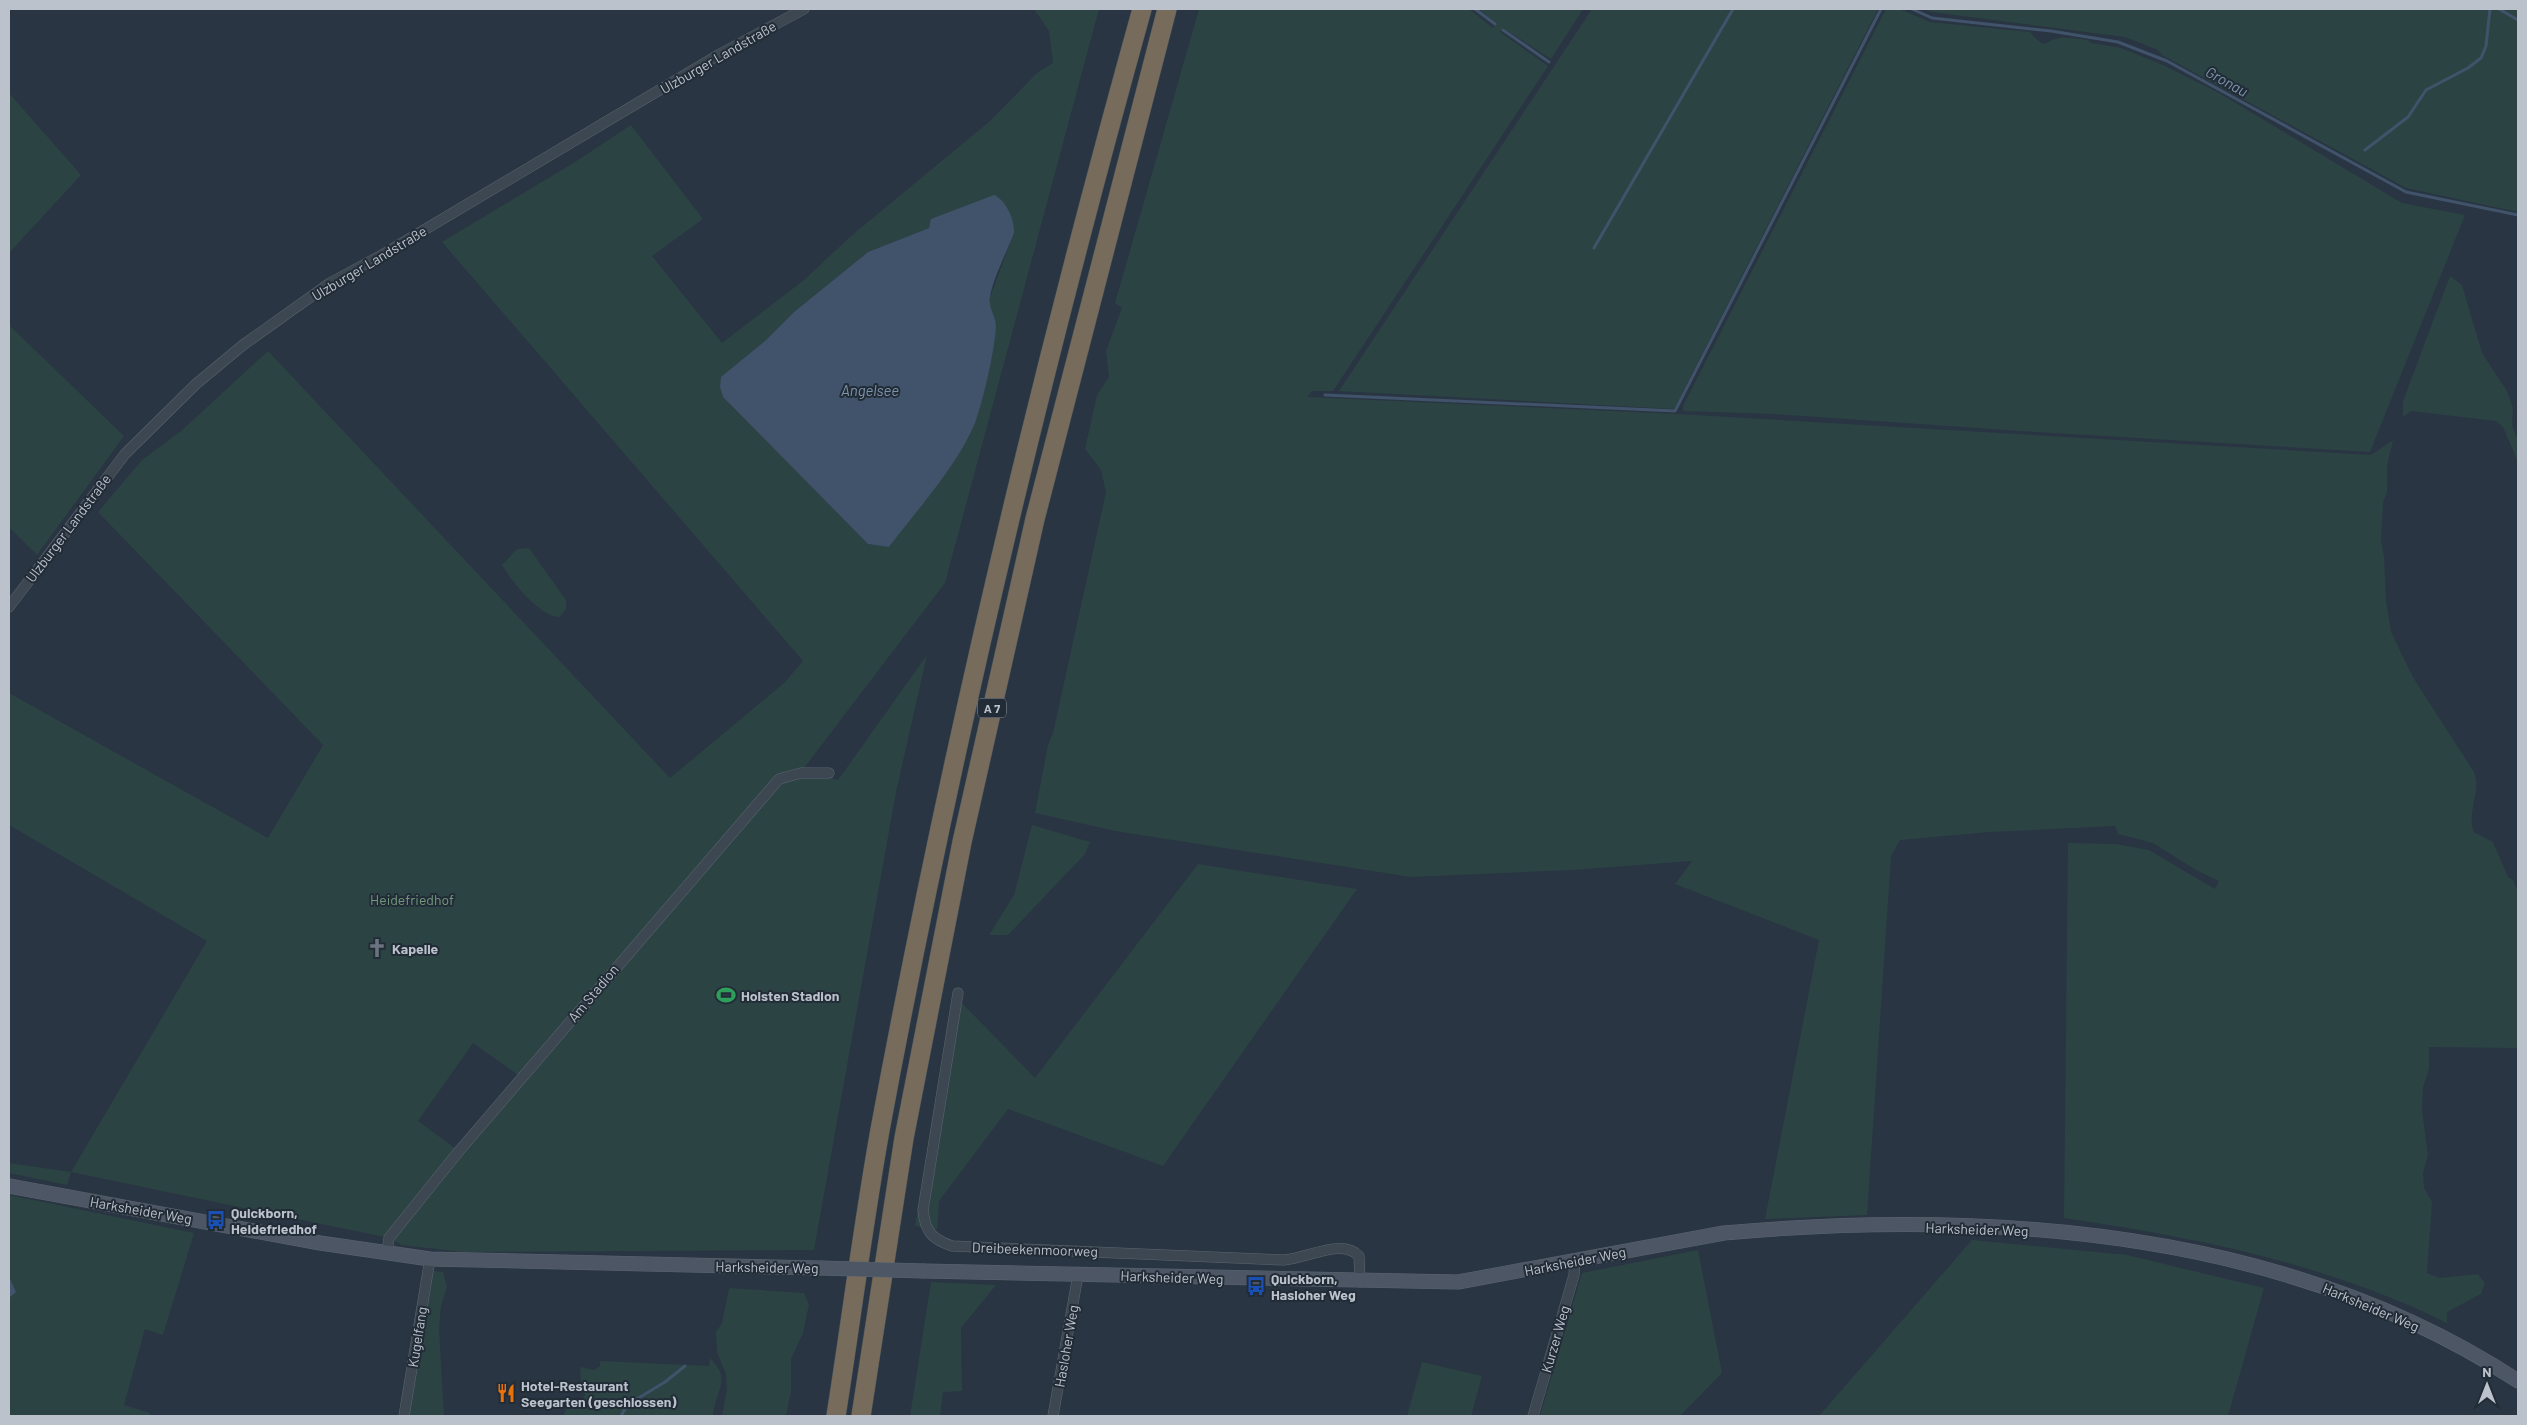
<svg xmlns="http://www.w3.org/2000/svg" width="2527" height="1425" font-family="Barlow,sans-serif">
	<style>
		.green { fill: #2c4344; fill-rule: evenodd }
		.water { fill: #40536a }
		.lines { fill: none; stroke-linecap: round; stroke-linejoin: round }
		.stream { stroke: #40536a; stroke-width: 3 }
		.minor-casing { stroke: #5c656f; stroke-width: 11 }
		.secondary-casing { stroke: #5c656f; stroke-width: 15 }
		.motorway-casing { stroke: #48525c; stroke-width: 20 }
		.minor { stroke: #3d4752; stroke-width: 10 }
		.secondary { stroke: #4c5665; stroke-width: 14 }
		.motorway { stroke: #776b5b; stroke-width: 19 }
		.secondary-bridge-casing { stroke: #5c656f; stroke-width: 15; stroke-linecap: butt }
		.secondary-bridge { stroke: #4c5665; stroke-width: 14 }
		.labels { text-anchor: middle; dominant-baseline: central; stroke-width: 4; stroke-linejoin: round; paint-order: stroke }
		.shield { fill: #222c37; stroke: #8d959f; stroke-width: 1 }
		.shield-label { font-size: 12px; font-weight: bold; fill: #bbc2cc }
		.street-label { font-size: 14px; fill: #bbc2cc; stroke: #222c37 }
		.park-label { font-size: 14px; fill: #739b7b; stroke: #222c37 }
		.poi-label { font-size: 14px; font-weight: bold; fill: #bbc2cc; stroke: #222c37; text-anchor: start }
		.water-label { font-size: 15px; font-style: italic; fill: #7d94ac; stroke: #222c37 }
	</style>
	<rect width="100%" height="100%" fill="#293542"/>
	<!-- green -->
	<path class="green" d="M1034,9H1099L945,583L801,772L838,780L927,655L896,792L814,1250L463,1252L402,1245L389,1238L71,1172L67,1185L9,1173V1163L71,1172L207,941L9,825V693L268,838L323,745L98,512L142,460L181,431L268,351L670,778L784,683L803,661L442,242L575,162L631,125L703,219L652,256L722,343L804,280L851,236L990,121L1037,73L1053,63L1049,31ZM929,228L1014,233L990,297V310L996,325L982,399L967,440L889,547L868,544L723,397L720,387L722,377L766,340L794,312L868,252ZM473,1043L521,1077L459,1151L418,1121Z
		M1199,9H1469L1493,28L1496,23L1479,9H1583L1551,59L1503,28L1500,32L1548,66L1333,391H1312L1307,397L1678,414L2371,455L2393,440L2387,466V492L2383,502L2381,540L2384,557L2386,601L2391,632L2414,679L2474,772C2482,791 2466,812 2474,832L2493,842L2508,877L2513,880L2518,891V1048L2429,1047V1069L2423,1087L2422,1110L2428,1155L2423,1173L2424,1188L2432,1202L2427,1273L2439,1278L2478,1274L2485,1283L2481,1294L2447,1312V1323C2328,1264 2194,1237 2064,1218L2068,843L2116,844L2149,850L2215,889L2219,881L2196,870L2153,843L2118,834L2115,826L1990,832L1900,840L1891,856L1867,1215L1765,1219L1819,940L1675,884L1692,861L1573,870L1411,877L1115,831L1035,813L1048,745L1053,733L1106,492L1101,470L1085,449L1097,395L1109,377L1106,351L1122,308L1115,303Z
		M1592,9H1878L1674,409L1339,391Z
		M1886,9H1899L1930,22L2030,32C2048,52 2042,41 2060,38C2068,37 2080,39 2088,40L2091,43L2121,48L2163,65L2219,93L2402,203L2465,215L2370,452L2020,431L1773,414L1683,411V406Z
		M1925,9H2518V212L2406,188L2162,55L2158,50L2125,37L1932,12Z
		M9,93L81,175L9,253Z
		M2450,276L2462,285L2482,353L2507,391L2513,408L2512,425L2518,440V462L2503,427L2496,421L2411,411L2403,417V401Z
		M9,325L124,436L37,555L9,527Z
		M529,548L566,600V609L560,617C540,617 512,582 502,565L517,549Z
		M1032,825L1090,842L1085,854L1008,935H989L1014,895Z
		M1198,864L1357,889L1163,1166L1008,1109L939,1201L937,1230L915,1226L951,1013L960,1001L1035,1078Z
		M9,1195L194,1233L163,1335L145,1329L124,1405L150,1413V1416H9Z
		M1972,1240L2127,1255L2264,1288L2228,1416H1819Z
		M1698,1250L1722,1373L1680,1416H1540L1582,1273Z
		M433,1271L443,1272L447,1287L441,1306L439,1329L444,1416H406Z
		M931,1282L996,1285L961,1328L962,1391L943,1392L940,1416H910Z
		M729,1288L804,1293L809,1304L803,1333L791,1359V1392L786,1416H722L727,1389L726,1374L717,1352L716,1332L722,1323Z
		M710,1358C733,1381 715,1389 713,1416H563L570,1402L580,1403L585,1395L581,1382L580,1367L594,1370L600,1366V1361L709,1366Z
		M1422,1362L1482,1376L1471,1416H1407Z"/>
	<!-- water -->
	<path class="water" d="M994,195C1006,200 1015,220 1014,233C1007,252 993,278 990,297C988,308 996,317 996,326C995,349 983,402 975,423C958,465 916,511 889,547L868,544L723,397L720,387L721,377L766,340L794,312L868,252L929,228L931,219Z
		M9,1277L16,1292L9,1298Z"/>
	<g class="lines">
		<!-- stream -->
		<path class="stream" d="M1475,9L1495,24
			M1912,9L1932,18L2051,31L2118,42L2167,61L2406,192L2518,215
			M2499,9L2518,20
			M1503,30L1549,62
			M2365,150L2408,117L2426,90L2468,68L2481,58L2486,46L2490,9
			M1594,248L1733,9
			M1325,395L1675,411L1881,9
			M621,1416L627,1405L665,1382L685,1366"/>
		<!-- minor casing -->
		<g class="minor-casing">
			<path id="minor" d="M9,607L125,454L196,384L243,345L330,283L382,255L720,54L804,9
				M958,993L923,1210C925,1232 932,1239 952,1246L1284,1260C1308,1258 1342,1238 1359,1256L1360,1282
				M387,1253L389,1238L459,1151L779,779L801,773H829
				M404,1416L430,1259
				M1053,1416L1078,1275
				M1533,1416L1574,1275L1575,1262"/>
		</g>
		<!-- secondary casing -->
		<g class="secondary-casing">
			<path id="secondary" d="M9,1186L320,1243L430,1259L820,1268
				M924,1271L1458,1282L1724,1233C1992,1209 2288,1230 2518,1381"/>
		</g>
		<!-- motorway casing -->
		<g class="motorway-casing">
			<path id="motorway" d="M836,1416C851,1321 863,1225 880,1130C950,752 1039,379 1142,9
				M861,1416L904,1138L962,842L1035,519L1167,9"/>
		</g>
		<!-- minor -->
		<use href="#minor" class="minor"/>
		<!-- secondary -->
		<use href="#secondary" class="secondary"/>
		<!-- motorway -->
		<use href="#motorway" class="motorway"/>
		<!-- secondary-bridge casing -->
		<g class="secondary-bridge-casing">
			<path id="secondary-bridge" d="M820,1268L924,1271"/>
		</g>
		<!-- secondary-bridge -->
		<use href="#secondary-bridge" class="secondary-bridge"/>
	</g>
	<!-- icons -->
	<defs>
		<g id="church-bare" transform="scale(1.5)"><path d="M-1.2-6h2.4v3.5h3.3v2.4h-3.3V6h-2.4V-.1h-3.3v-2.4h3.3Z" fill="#6b7280" stroke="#222c37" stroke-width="2.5" paint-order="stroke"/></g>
		<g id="stadium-bare" transform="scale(1.5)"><path d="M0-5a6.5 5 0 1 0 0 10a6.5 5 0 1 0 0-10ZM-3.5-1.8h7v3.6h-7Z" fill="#2e9e5b" stroke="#222c37" stroke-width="2.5" paint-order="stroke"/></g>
		<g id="bus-bare" transform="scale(1.5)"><path d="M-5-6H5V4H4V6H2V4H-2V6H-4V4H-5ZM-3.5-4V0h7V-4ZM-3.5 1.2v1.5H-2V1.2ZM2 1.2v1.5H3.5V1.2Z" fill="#1a4fb4" stroke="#222c37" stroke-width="2.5" paint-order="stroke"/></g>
		<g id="restaurant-bare" transform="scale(1.5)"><path d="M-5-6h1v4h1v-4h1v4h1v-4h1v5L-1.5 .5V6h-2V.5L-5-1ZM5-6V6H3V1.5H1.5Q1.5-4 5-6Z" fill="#e8710a" stroke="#222c37" stroke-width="2.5" paint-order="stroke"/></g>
	</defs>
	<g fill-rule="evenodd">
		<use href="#church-bare" x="377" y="948"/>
		<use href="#stadium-bare" x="726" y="995"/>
		<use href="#bus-bare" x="216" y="1220"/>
		<use href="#bus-bare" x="1256" y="1286"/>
		<use href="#restaurant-bare" x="506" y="1393"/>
	</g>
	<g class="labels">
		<!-- shield labels -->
		<rect class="shield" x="978" y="698.5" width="28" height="19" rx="4"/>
		<g class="shield-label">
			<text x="992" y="708">A 7</text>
		</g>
		<!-- street labels -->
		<g class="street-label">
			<text transform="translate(718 57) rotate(-30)">Ulzburger Landstraße</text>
			<text transform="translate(369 263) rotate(-31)">Ulzburger Landstraße</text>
			<text transform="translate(68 528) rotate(-53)">Ulzburger Landstraße</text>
			<text transform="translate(593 993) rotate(-50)">Am Stadion</text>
			<text transform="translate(141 1210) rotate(10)">Harksheider Weg</text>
			<text transform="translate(1977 1229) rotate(2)">Harksheider Weg</text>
			<text transform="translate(1035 1249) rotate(2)">Dreibeekenmoorweg</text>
			<text transform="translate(1575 1261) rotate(-11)">Harksheider Weg</text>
			<text transform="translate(767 1267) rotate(1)">Harksheider Weg</text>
			<text transform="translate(1172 1277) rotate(2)">Harksheider Weg</text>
			<text transform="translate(2371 1307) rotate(23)">Harksheider Weg</text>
			<text transform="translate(417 1337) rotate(-81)">Kugelfang</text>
			<text transform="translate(1555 1339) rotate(-74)">Kurzer Weg</text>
			<text transform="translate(1066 1346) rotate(-80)">Hasloher Weg</text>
		</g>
		<!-- park labels -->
		<g class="park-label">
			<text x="412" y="899">Heidefriedhof</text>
		</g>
		<!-- poi labels -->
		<g class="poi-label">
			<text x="392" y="948">Kapelle</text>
			<text x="741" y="995">Holsten Stadion</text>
			<text x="231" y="1212">Quickborn,<tspan x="231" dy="16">Heidefriedhof</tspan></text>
			<text x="1271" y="1278">Quickborn,<tspan x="1271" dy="16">Hasloher Weg</tspan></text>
			<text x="521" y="1385">Hotel-Restaurant<tspan x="521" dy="16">Seegarten (geschlossen)</tspan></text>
		</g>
		<!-- water labels -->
		<g class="water-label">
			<text transform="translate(2227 81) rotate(29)">Gronau</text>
			<text x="870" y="390">Angelsee</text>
		</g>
	</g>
	<!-- border -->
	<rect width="2527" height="1425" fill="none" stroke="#bbc2cc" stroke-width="20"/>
	<!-- north arrow -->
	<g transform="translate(2487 1385)" stroke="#222c37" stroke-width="4" paint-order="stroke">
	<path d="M0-4L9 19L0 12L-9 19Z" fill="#bbc2cc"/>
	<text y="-8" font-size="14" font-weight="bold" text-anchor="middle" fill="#bbc2cc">N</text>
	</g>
</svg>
